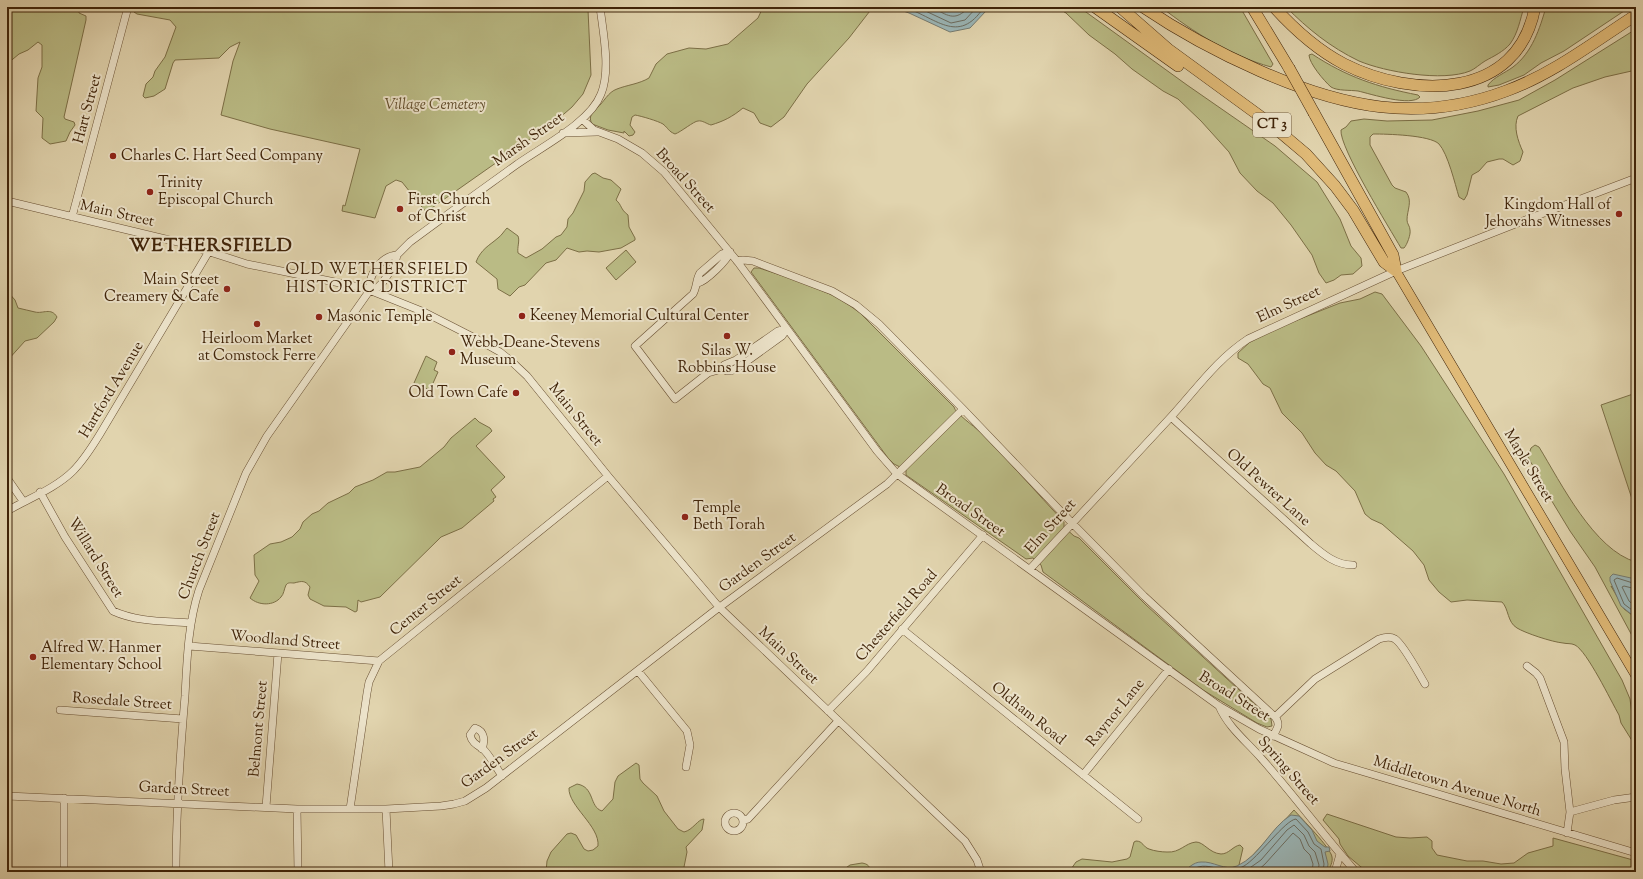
<svg xmlns="http://www.w3.org/2000/svg" width="1643" height="879" font-family="'Sorts Mill Goudy',serif">
	<style>
		.green { fill: #babb85; stroke: #7c6f46 }
		.water { fill: #9ab5b6; stroke: #767b70 }
		.lines { fill: none; stroke-linecap: round; stroke-linejoin: round }
		.shore { stroke: #6c6c5f; stroke-width: 1 }
		.minor-casing { stroke: #684f32; stroke-width: 8 }
		.major-casing { stroke: #3f2308; stroke-width: 10 }
		.highway-casing { stroke: #3f2308; stroke-width: 12 }
		.minor { stroke: #ece3ca; stroke-width: 7 }
		.major { stroke: #e0ba77; stroke-width: 9 }
		.highway { stroke: #e0ba77; stroke-width: 11 }
		.highway-bridge-casing { stroke: #3f2308; stroke-width: 12; stroke-linecap: butt }
		.highway-bridge { stroke: #e0ba77; stroke-width: 11 }
		.poi-dot { fill: #8f2418; stroke: #ece3ca; stroke-width: 1.5 }
		.labels { text-anchor: middle; dominant-baseline: central; stroke-width: 4; stroke-linejoin: round; paint-order: stroke }
		.shield { fill: #ece3ca; stroke: #735d42; stroke-width: 1 }
		.shield-label { font-size: 14px; font-weight: bold; fill: #3f2308 }
		.park-label { font-size: 15px; font-style: italic; fill: #5e4927; stroke: #ece3ca }
		.street-label { font-size: 15px; fill: #3f2308; stroke: #ece3ca }
		.poi-label { font-size: 15px; fill: #3f2308; stroke: #ece3ca; text-anchor: start }
		.neighbourhood-label { font-size: 16px; letter-spacing: 1px; fill: #3f2308; stroke: #ece3ca }
		.district-label { font-size: 19px; font-weight: bold; letter-spacing: 1px; fill: #3f2308; stroke: #ece3ca }
	</style>
	<rect width="100%" height="100%" fill="#e1d4ae"/>
	<filter id="stains"><feTurbulence type="fractalNoise" baseFrequency=".005" numOctaves="4"/><feColorMatrix values="0 0 0 0 .2 0 0 0 0 .09 0 0 0 0 .02 0 0 0 .5 -.17"/></filter>
	<radialGradient id="worn" r=".72"><stop offset=".6" stop-color="#630" stop-opacity="0"/><stop offset="1" stop-color="#630" stop-opacity=".3"/></radialGradient>
	<!-- green -->
	<path class="green" d="M7,7H79V13L86,16V20L64,117L65,119L74,122L75,125L70,132L66,141L50,144L42,138L43,118L36,111L38,78L42,67V45L38,42L28,50L19,54L7,64Z
		M135,7H593L592,9L588,10L591,75L583,94L572,107L557,120L426,212L402,182L396,180L386,186L375,218L342,211L343,205L345,206L360,149L270,129L221,115L233,61L240,42L230,47L219,58L175,60L173,63L165,89L154,96L145,98L143,96L146,84L153,77L155,71L165,57L176,27L170,20L137,14L134,12Z
		M763,7H873L849,38L807,84L784,117L771,127L760,123L754,113L743,108C732,117 724,121 711,125C707,124 702,120 698,121C694,121 681,132 675,134C668,131 669,129 663,124C658,121 641,116 635,115L632,117L630,125L635,132L633,135L629,136L624,131V133L608,130L592,124C588,116 592,114 597,108C604,102 608,92 617,89C627,85 639,84 649,78L656,64L667,54L689,48L706,49L728,44L758,18Z
		M1056,7H1079L1187,85L1275,146L1317,182L1340,219L1351,246L1361,258L1362,266L1353,274L1341,275L1334,280L1326,283L1319,273L1312,255L1291,225L1273,203L1257,191L1240,173L1229,152L1201,121L1178,99L1163,91L1132,69L1115,54L1089,35L1066,13Z
		M1161,7H1240L1273,64L1271,67C1231,56 1193,32 1161,7Z
		M1286,7H1524C1520,20 1518,33 1510,44C1503,52 1494,56 1485,61C1480,64 1475,69 1470,71C1443,82 1385,72 1359,61C1330,47 1308,29 1286,7Z
		M1546,7H1630L1564,51L1541,63L1524,75L1499,85L1488,87V85C1494,77 1505,73 1513,67C1532,53 1540,28 1546,7Z
		M1636,29V70L1605,77L1573,88L1518,116C1513,127 1518,141 1523,152L1520,161L1513,165L1503,159H1499L1487,162L1479,171L1472,175L1467,195L1464,200L1459,197C1455,184 1448,154 1439,144C1430,135 1387,134 1373,134L1370,137V145L1392,185L1395,188L1406,192C1413,201 1407,210 1407,220C1407,224 1410,226 1410,230C1411,234 1407,245 1404,248H1401C1390,229 1339,147 1341,130L1346,127L1351,121L1364,119L1387,121L1432,120L1478,111L1519,100L1555,80Z
		M1312,54C1347,77 1377,87 1418,95L1420,97C1411,107 1371,94 1358,91C1351,90 1337,91 1331,87C1324,81 1309,63 1309,55Z
		M595,173L603,178L611,180L621,189L616,200C622,205 620,209 628,215L629,227L635,238V240L621,248L599,252L587,251L579,252L567,248L556,260L546,263L525,285L519,287L510,296L498,289L497,279L476,262C481,249 490,245 498,238C502,235 504,231 507,228L518,236C520,241 517,247 518,253L526,258L542,249L556,237L561,235L567,227L568,219L573,213L584,191L585,182L592,174Z
		M626,250L636,262L616,280L606,268Z
		M754,268H759L799,281L837,297L849,305L860,313L954,407C955,413 974,426 980,432C1009,461 1036,492 1064,522V527L1074,536L1079,538L1146,605L1271,719L1272,726L1267,727L1257,723L1203,690L1043,572L1041,565L1033,558L1026,559L906,475V470L894,464L888,458L751,272Z
		M7,291L15,300L18,308C24,309 29,311 35,312C43,314 51,307 57,317L54,322L37,338L25,341L7,361Z
		M1375,292L1382,294L1421,346L1504,474L1622,680L1630,699L1632,715L1636,723V747L1621,723L1619,715C1611,701 1587,651 1575,645C1571,643 1567,644 1563,643C1552,642 1525,633 1517,628C1507,622 1509,609 1502,602L1467,600L1451,602L1439,592L1429,580L1424,565L1413,551L1382,524L1371,519L1365,514L1355,491L1336,471L1326,465L1315,453L1302,433L1282,413L1270,388L1263,384L1248,364L1238,358V353L1250,342L1272,330L1340,303L1360,299Z
		M426,356L437,362L434,370L438,372L430,390L414,383Z
		M1636,393V511L1601,405Z
		M475,418L479,422L490,428L492,431L476,446L505,477L491,490L496,497L493,499L494,501L462,528L441,537L380,597L361,602L358,600L357,611L355,612L346,607L324,606L310,599L308,595L310,587C305,580 302,581 294,583C291,583 288,582 286,585C284,589 284,594 281,597C274,606 259,606 250,598L259,581L255,575L254,555L270,544L281,542L292,537L300,529L303,522L312,514L319,511L328,503L349,493L355,487L373,480L387,472H395L420,467L444,447L451,438Z
		M1535,445L1539,447C1561,483 1594,550 1636,562V617L1611,586L1624,609L1636,618V643L1595,567L1570,531L1550,498L1540,477L1530,461L1528,457L1531,448Z
		M636,763L639,765L640,779L643,783L657,796L664,811L678,829L684,832C693,830 698,819 704,819L702,830L686,847L687,852L683,872H546L547,861L551,852L567,834L571,833L576,835L584,849L588,851L593,850L598,846C600,826 568,806 569,788L577,784C595,787 589,807 602,811L613,799L615,782L618,776Z
		M1294,810C1301,818 1331,848 1332,857C1333,862 1330,867 1328,872H1069L1076,862L1082,859L1112,862L1127,859L1130,857L1134,842L1136,841C1143,841 1143,847 1149,849C1154,851 1162,852 1167,852C1180,853 1185,843 1196,842C1204,842 1209,853 1221,854C1229,854 1233,846 1240,845L1243,848L1239,865L1243,866Z
		M1327,814L1396,837L1410,838L1427,837L1432,841V848L1437,855L1467,861H1483L1501,864L1514,863L1528,853L1553,846V838L1633,860L1636,862V872H1367L1348,856L1340,844L1339,839L1323,820Z
		M862,863C868,864 870,866 870,872H840L850,865Z"/>
	<!-- water -->
	<path class="water" d="M892,7H988L986,11L970,28L950,32L909,13Z
		M1613,574L1631,578L1636,581V618L1621,606L1610,581V577Z
		M1291,815L1299,816L1312,830L1317,841L1325,847H1329L1330,851L1325,852L1328,864L1327,872H1182C1188,869 1193,862 1201,862C1214,861 1224,871 1237,866C1261,855 1270,828 1291,815Z"/>
	<g class="lines">
		<!-- shore -->
		<path class="shore" d="M903,7C935,16 958,47 984,7
			M917,7L951,23L965,20L977,7
			M931,7C948,15 954,23 969,7
			M1636,584L1617,578L1614,580L1624,604L1636,613
			M1636,589L1624,586L1622,587L1629,601L1636,607
			M1189,872C1208,856 1222,879 1244,866C1258,858 1285,820 1296,819L1308,832L1314,844L1321,849L1324,864L1323,872
			M1244,872L1261,860L1287,830L1294,825L1304,835L1309,846L1315,852L1319,865L1318,872
			M1256,872L1265,864L1293,833L1300,839L1304,849L1310,855L1313,864L1312,872"/>
		<!-- minor casing -->
		<g class="minor-casing">
			<path id="minor" d="M582,119L594,130L618,139L642,153L664,172L737,261L877,451L897,474L1219,706L1259,729L1334,763L1636,853
				M563,133L597,132
				M7,201L182,243L247,264L364,288L424,312L475,338L500,352L510,360L527,376L608,476L719,607L965,841L977,860L981,872
				M72,217L128,7
				M730,252L722,254L700,273C696,279 697,287 693,294L635,346L675,399L708,373L722,369L724,365L736,360L778,331L787,329
				M737,261L743,260L753,261L832,291L856,305L879,324L963,409L1072,523L1144,596L1275,717C1281,724 1277,729 1273,736
				M698,283C706,281 728,260 730,252
				M370,290L378,287L383,282L395,264L397,255L410,242C445,216 480,191 516,165C541,147 590,123 601,94C611,70 603,32 600,7
				M370,290C368,275 381,256 397,255
				M722,369L727,371H731L739,367L782,336L787,329
				M1171,417L1311,544C1324,555 1336,565 1353,565
				M7,478L23,501
				M40,492L65,537L113,611C137,622 165,621 191,623
				M7,511C28,499 56,488 73,471C84,460 92,447 100,434L208,253
				M1030,569C1076,519 1123,469 1169,419C1195,391 1216,360 1248,339L1396,271L1523,221L1636,178
				M902,629L1138,819
				M189,646L379,661
				M1527,666L1536,673L1540,678L1564,742L1565,769L1570,812L1567,833
				M638,671L687,731L690,745L686,767
				M1219,706C1228,727 1246,741 1261,758C1294,795 1323,835 1356,872
				M60,710L183,719
				M828,711L867,671L983,535
				M1275,717L1315,679L1379,639C1385,637 1390,636 1395,639C1404,645 1419,674 1425,684
				M482,749C485,741 485,731 475,728L470,735C472,743 477,745 483,749C489,754 497,769 502,776
				M1083,775L1169,669
				M7,796L297,809H386L441,806L454,804L465,801L486,788L713,612L887,484L963,409
				M64,798V872
				M266,807L278,653
				M297,809L298,872
				M350,809L367,693L369,682L379,661L608,476
				M386,809L389,872
				M1570,812L1614,800L1636,797
				M725 822a9 9 0 1 1 18 0a9 9 0 1 1-18 0Z
				M744,820L748,819L838,721
				M176,872C176,813 180,755 185,696C187,660 188,624 199,590L246,473L267,436L370,290
				M1335,872L1340,854"/>
		</g>
		<!-- major casing -->
		<g class="major-casing">
			<path id="major" d="M1396,271L1636,676"/>
		</g>
		<!-- highway casing -->
		<g class="highway-casing">
			<path id="highway" d="M1095,7L1178,66
				M1120,7L1168,49L1268,122L1306,154L1335,186L1353,210L1384,262L1396,271
				M1143,7C1180,32 1219,53 1260,71C1342,107 1418,124 1506,91C1553,74 1594,42 1636,15
				M1252,7L1289,68
				M1274,7C1294,29 1317,50 1344,64C1413,99 1518,100 1535,7
				M1314,113L1393,255L1396,271"/>
		</g>
		<!-- minor -->
		<use href="#minor" class="minor"/>
		<!-- major -->
		<use href="#major" class="major"/>
		<!-- highway -->
		<use href="#highway" class="highway"/>
		<!-- highway-bridge casing -->
		<g class="highway-bridge-casing">
			<path id="highway-bridge" d="M1289,68L1314,113"/>
		</g>
		<!-- highway-bridge -->
		<use href="#highway-bridge" class="highway-bridge"/>
	</g>
	<!-- markers -->
	<g class="poi-dot">
		<circle cx="113" cy="156" r="4"/>
		<circle cx="150" cy="192" r="4"/>
		<circle cx="400" cy="209" r="4"/>
		<circle cx="1619" cy="214" r="4"/>
		<circle cx="227" cy="289" r="4"/>
		<circle cx="522" cy="316" r="4"/>
		<circle cx="319" cy="317" r="4"/>
		<circle cx="257" cy="324" r="4"/>
		<circle cx="727" cy="336" r="4"/>
		<circle cx="452" cy="352" r="4"/>
		<circle cx="516" cy="393" r="4"/>
		<circle cx="685" cy="517" r="4"/>
		<circle cx="33" cy="657" r="4"/>
	</g>
	<g class="labels">
		<!-- shield labels -->
		<rect class="shield" x="1253" y="113" width="38" height="24" rx="3"/>
		<g class="shield-label">
			<text x="1272" y="125">CT 3</text>
		</g>
		<!-- park labels -->
		<g class="park-label">
			<text x="435" y="105">Village Cemetery</text>
		</g>
		<!-- street labels -->
		<g class="street-label">
			<text transform="translate(88 109) rotate(-75)">Hart Street</text>
			<text transform="translate(529 140) rotate(-35)">Marsh Street</text>
			<text transform="translate(685 181) rotate(48)">Broad Street</text>
			<text transform="translate(117 214) rotate(13)">Main Street</text>
			<text transform="translate(1289 305) rotate(-25)">Elm Street</text>
			<text transform="translate(112 390) rotate(-59)">Hartford Avenue</text>
			<text transform="translate(575 415) rotate(51)">Main Street</text>
			<text transform="translate(1528 466) rotate(59)">Maple Street</text>
			<text transform="translate(1268 488) rotate(42)">Old Pewter Lane</text>
			<text transform="translate(970 511) rotate(35)">Broad Street</text>
			<text transform="translate(1051 527) rotate(-48)">Elm Street</text>
			<text transform="translate(200 556) rotate(-69)">Church Street</text>
			<text transform="translate(95 558) rotate(58)">Willard Street</text>
			<text transform="translate(758 563) rotate(-36)">Garden Street</text>
			<text transform="translate(426 606) rotate(-39)">Center Street</text>
			<text transform="translate(897 616) rotate(-49)">Chesterfield Road</text>
			<text transform="translate(285 641) rotate(5)">Woodland Street</text>
			<text transform="translate(788 656) rotate(43)">Main Street</text>
			<text transform="translate(1234 697) rotate(32)">Broad Street</text>
			<text transform="translate(122 702) rotate(4)">Rosedale Street</text>
			<text transform="translate(1116 713) rotate(-51)">Raynor Lane</text>
			<text transform="translate(1028 714) rotate(39)">Oldham Road</text>
			<text transform="translate(259 729) rotate(-85)">Belmont Street</text>
			<text transform="translate(500 759) rotate(-36)">Garden Street</text>
			<text transform="translate(1288 771) rotate(49)">Spring Street</text>
			<text transform="translate(1457 787) rotate(17)">Middletown Avenue North</text>
			<text transform="translate(184 790) rotate(3)">Garden Street</text>
		</g>
		<!-- poi labels -->
		<g class="poi-label">
			<text x="121" y="156">Charles C. Hart Seed Company</text>
			<text x="158" y="183">Trinity<tspan x="158" dy="17">Episcopal Church</tspan></text>
			<text x="408" y="200">First Church<tspan x="408" dy="17">of Christ</tspan></text>
			<text x="1611" y="205" text-anchor="end">Kingdom Hall of<tspan x="1611" dy="17">Jehovahs Witnesses</tspan></text>
			<text x="219" y="280" text-anchor="end">Main Street<tspan x="219" dy="17">Creamery &amp; Cafe</tspan></text>
			<text x="530" y="316">Keeney Memorial Cultural Center</text>
			<text x="327" y="317">Masonic Temple</text>
			<text x="257" y="339" text-anchor="middle">Heirloom Market<tspan x="257" dy="17">at Comstock Ferre</tspan></text>
			<text x="460" y="343">Webb-Deane-Stevens<tspan x="460" dy="17">Museum</tspan></text>
			<text x="727" y="351" text-anchor="middle">Silas W.<tspan x="727" dy="17">Robbins House</tspan></text>
			<text x="508" y="393" text-anchor="end">Old Town Cafe</text>
			<text x="693" y="508">Temple<tspan x="693" dy="17">Beth Torah</tspan></text>
			<text x="41" y="648">Alfred W. Hanmer<tspan x="41" dy="17">Elementary School</tspan></text>
		</g>
		<!-- neighbourhood labels -->
		<g class="neighbourhood-label">
			<text x="377" y="270">OLD WETHERSFIELD<tspan x="377" dy="18">HISTORIC DISTRICT</tspan></text>
		</g>
		<!-- district labels -->
		<g class="district-label">
			<text x="211" y="246">WETHERSFIELD</text>
		</g>
	</g>
	<!-- margin -->
	<rect width="1643" height="879" fill="none" stroke="#e1d4ae" stroke-width="24"/>
	<rect x="8" y="8" width="1627" height="863" fill="none" stroke="#3f2308" stroke-width="2"/>
	<rect x="12" y="12" width="1619" height="855" fill="none" stroke="#3f2308"/>
	<rect width="100%" height="100%" filter="url(#stains)"/>
	<rect width="100%" height="100%" fill="url(#worn)"/>
</svg>
